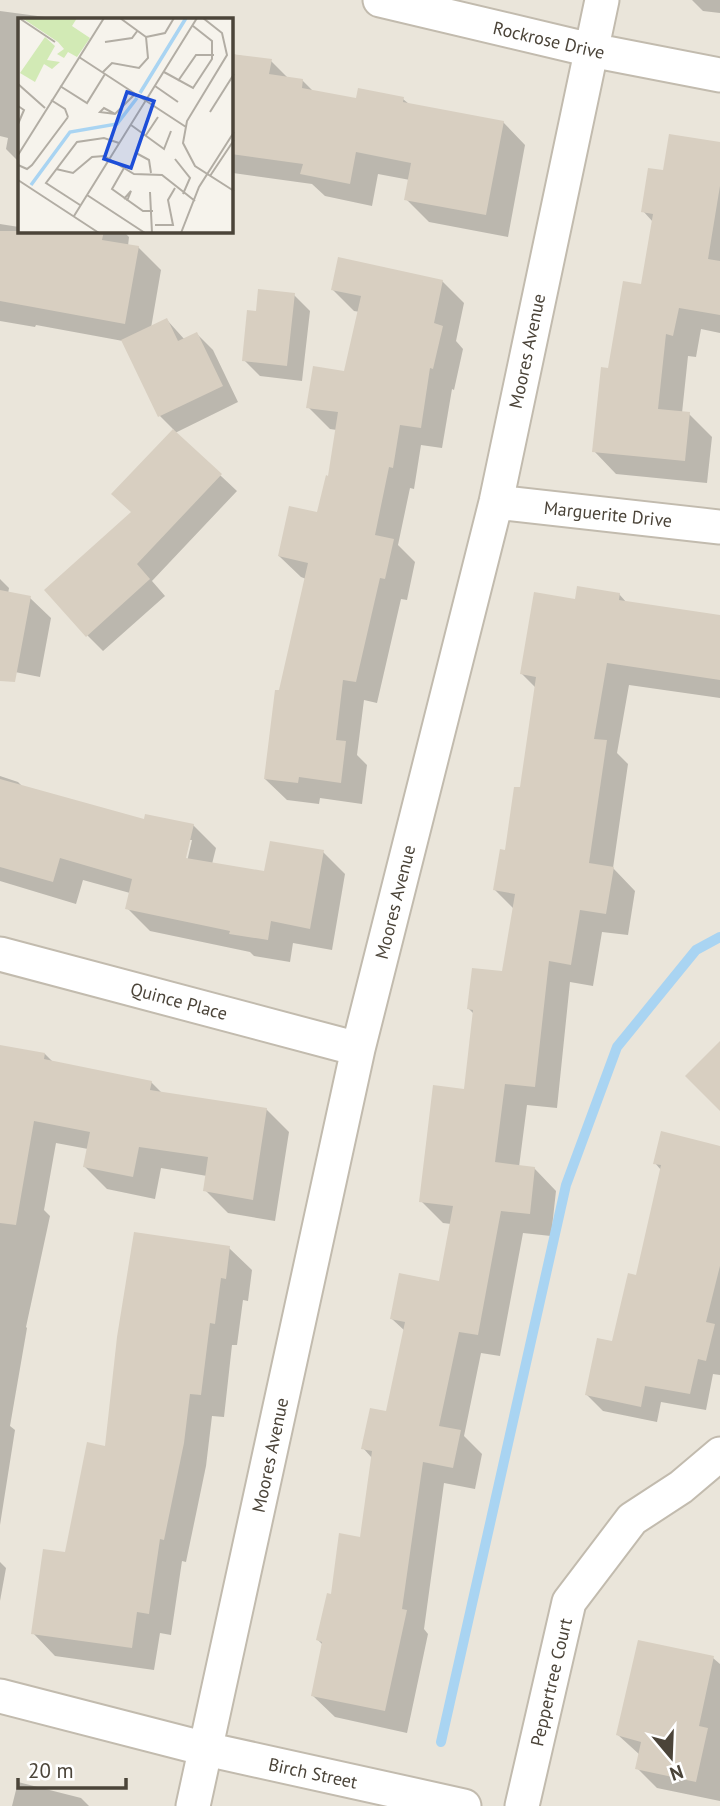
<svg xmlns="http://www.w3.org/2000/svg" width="720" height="1806" font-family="'PT Sans',sans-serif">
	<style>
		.residential { fill: #eae5da; fill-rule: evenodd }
		.shadow { fill: #0003; fill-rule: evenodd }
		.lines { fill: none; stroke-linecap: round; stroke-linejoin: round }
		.stream { stroke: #a9d4f2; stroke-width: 10 }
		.building { fill: #d8cfc1 }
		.minor-casing { stroke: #c2bbae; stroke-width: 37 }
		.minor { stroke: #fff; stroke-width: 33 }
		.labels { text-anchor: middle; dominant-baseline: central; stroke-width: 5; stroke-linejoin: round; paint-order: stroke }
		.street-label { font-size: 18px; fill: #4b4439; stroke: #fff }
		.inset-river { fill: none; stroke: #a9d4f2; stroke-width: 3.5 }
		.inset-road { fill: none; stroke: #b2ada4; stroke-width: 2 }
		.view { fill: #1d4ed8; fill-opacity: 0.15; stroke: #1d4ed8; stroke-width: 3.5 }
		.inset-edge { fill: none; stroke: #4b4439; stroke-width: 3.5 }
	</style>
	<rect width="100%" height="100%" fill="#f6f3ec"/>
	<!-- residential -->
	<path class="residential" d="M0,0H720V1806H0ZM19,19H231V231H19Z"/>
	<!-- shadow -->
	<path class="shadow" d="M692,0H720V13L703,11Z
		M0,11L60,19H19V162L6,149L8,138L0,136Z
		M231,54L271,61L288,78L302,80L314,92L357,100L403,99L409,104L503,122L525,145L508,237L429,222L406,199L410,180L378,174L372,206L325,196L312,184L233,173L231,172Z
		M720,144V333L701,329L696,357L688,356L682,413L689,414L712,437L707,483L616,474L594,451L609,370L642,286L653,222L643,211L665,172Z
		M0,224L19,227V231H123L129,237L128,246L138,247L161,270L151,328L167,320L185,340L197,334L213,350L238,402L175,433L237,491L152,581L165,596L103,651L87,635L133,513L174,430L160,416L123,341L36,325L35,327L0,321Z
		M442,281L464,303L456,341L463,349L454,390L452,389L442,448L421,445L414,489L410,488L398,545L415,562L407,600L401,599L377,703L364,700L357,755L367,765L362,804L320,798L319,804L287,800L265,779L280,692L306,579L301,577L279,556L319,514L329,478L337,430L330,429L308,407L346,373L360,312L354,311L332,289Z
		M294,295L310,311L302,381L260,376L244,360L257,312Z
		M0,579L9,588L8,594L30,598L51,618L40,677L0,669Z
		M619,594L627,603L720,616V698L629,685L617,753L628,764L613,868L635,891L628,935L602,932L593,986L570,982L557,1108L527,1105L519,1167L534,1168L556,1191L551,1236L523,1233L500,1356L481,1353L464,1436L482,1454L475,1489L444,1483L424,1629L428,1634L407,1733L335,1717L312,1695L323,1645L318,1640L332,1596L361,1539L372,1458L363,1448L387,1413L405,1331L392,1319L441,1283L451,1224L443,1223L421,1201L466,1091L474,1014L469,1009L504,973L514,909L495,890L522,789L536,688L522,674L576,601Z
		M0,776L18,782L23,787L146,821L193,825L216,848L212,864L266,873L323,852L345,874L332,950L293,943L290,962L254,956L250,952L150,931L127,908L130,893L83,880L76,904L0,881ZM188,840H192L186,866H183Z
		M0,1047L45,1054L53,1062L151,1082L163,1094L266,1109L289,1132L275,1221L228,1213L205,1190L207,1176L161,1168L155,1199L107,1189L85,1167L88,1149L56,1143L44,1210L50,1216L26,1327L27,1328L10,1426L15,1430L0,1525Z
		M720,1156V1375L713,1374L706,1410L661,1402L657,1422L603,1411L587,1395L614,1343L638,1277L661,1170L655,1163Z
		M229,1248L252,1270L248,1301L243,1300L237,1345H232L224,1417L212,1416L206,1466L186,1562L182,1561L171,1635L160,1633L154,1670L55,1656L33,1633L66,1554L106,1448Z
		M0,1562L6,1568L0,1601Z
		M713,1658L720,1664V1801L657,1788L637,1768L640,1755L618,1735Z
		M18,1782L81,1798L89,1806H12Z"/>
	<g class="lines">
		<!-- stream -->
		<path class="stream" d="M441,1742L566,1185L617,1047L696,950L720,937"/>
	</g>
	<!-- building -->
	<path class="building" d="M231,54L272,59L269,74L303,79L302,88L356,98L358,88L404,97L403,102L504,121L486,215L404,200L411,163L356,152L350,184L300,174L303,164L231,154Z
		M669,134L720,142V186L708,259L720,261V315L679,308L673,336L666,334L658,409L690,412L685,461L592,452L601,367L608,368L623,281L641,284L653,214L641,212L648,168L663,170Z
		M0,231H104L102,240L139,246L125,324L0,301Z
		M338,257L443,280L434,323L443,326L433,369L430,368L421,428L400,425L393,468L389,467L375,535L394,539L385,579L380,578L356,682L343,680L336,740L346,741L341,783L299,777L298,783L264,779L275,690H279L308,563L278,556L289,506L317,512L326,475L328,476L338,412L306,408L313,366L344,371L361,296L331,290Z
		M258,289L295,293L287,366L242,361L247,310L256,311Z
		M167,318L178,341L197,332L223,386L158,417L121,340Z
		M173,429L222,474L137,564L150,579L86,637L44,590L131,512L111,494Z
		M577,586L620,593L619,600L720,615V680L607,663L594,739L607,740L589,863L614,867L606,914L580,910L571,965L549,961L535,1087L505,1084L495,1162L535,1167L530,1214L501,1211L478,1335L459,1332L439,1426L461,1430L453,1468L423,1462L402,1609L407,1610L385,1711L311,1696L322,1642L316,1640L327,1593L331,1594L339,1533L360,1537L372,1451L361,1449L370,1408L386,1411L405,1322L390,1319L399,1273L439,1281L453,1206L419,1202L433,1085L464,1089L473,1010L467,1009L472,968L502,971L515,894L493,890L500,849L505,850L514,787H520L536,677L520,674L534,592L575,599Z
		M0,590L31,596L15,682L0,681Z
		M0,779L144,819L145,814L194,824L186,858L264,871L270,841L324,850L310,929L271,921L268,940L229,934L230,931L125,909L132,879L60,858L53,882L0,867Z
		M720,1041V1111L685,1076Z
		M0,1045L45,1053L44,1059L152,1081L150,1090L267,1108L253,1200L203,1191L208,1157L139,1147L133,1177L83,1167L90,1132L34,1121L16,1225L0,1223Z
		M661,1131L720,1146V1266L706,1322L715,1324L706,1361L698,1359L690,1394L645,1386L641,1407L585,1395L597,1338L612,1341L628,1273L636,1275L661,1165L653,1164Z
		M134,1232L230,1246L226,1279L221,1278L215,1324L210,1323L201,1395L190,1394L184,1443L164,1540L160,1539L149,1614L137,1612L132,1648L31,1634L43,1549L65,1552L87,1442L105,1446L117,1337Z
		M638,1640L714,1656L699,1726L708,1728L696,1782L635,1769L641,1742L616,1735Z"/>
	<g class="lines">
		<!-- minor casing -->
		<g class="minor-casing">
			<path id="minor" d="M380,0L591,50L720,75
				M496,502L720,527
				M0,954L358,1049
				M0,1696L206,1749L464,1806
				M193,1806L358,1049L496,502L602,0
				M522,1806L569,1602L632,1519L681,1487L720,1454"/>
		</g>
		<!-- minor -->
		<use href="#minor" class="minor"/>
	</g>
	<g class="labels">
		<!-- street labels -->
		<g class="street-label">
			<text transform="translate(549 40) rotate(13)">Rockrose Drive</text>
			<text transform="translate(527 351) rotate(-78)">Moores Avenue</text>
			<text transform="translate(608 514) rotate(6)">Marguerite Drive</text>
			<text transform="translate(395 902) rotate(-76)">Moores Avenue</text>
			<text transform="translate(179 1001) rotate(15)">Quince Place</text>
			<text transform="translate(270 1455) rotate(-78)">Moores Avenue</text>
			<text transform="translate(551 1682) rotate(-77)">Peppertree Court</text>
			<text transform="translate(313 1773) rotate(12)">Birch Street</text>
		</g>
	</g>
	<!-- overview -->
	<g transform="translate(18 18)">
		<rect width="215" height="215" fill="#f6f3ec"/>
		<path d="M4,0H59L54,8L72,20L59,39L50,34L46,40L39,36L46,31L40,24ZM27,19L37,28L29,42L42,44L34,51L26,46L17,64L2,55Z" fill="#d2eab5"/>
		<path class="inset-river" d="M122,75L168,0M13,167L52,114L99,106L119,80"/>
		<path class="inset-road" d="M1,0L37,24M185,0L204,15L209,37L169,103L165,125L177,148L216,173M128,19L147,15L156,0M87,24L114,20L120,12M61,39L168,109M85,54L94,45L121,50L130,40L128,19L102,0M146,54L175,70L194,41V23L175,8M160,63L178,37H196M0,66L27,90M42,68L69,85L87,56M137,68L160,84M33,82L47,91L50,99M0,88L6,92L0,106M192,94L216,56M97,96L86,90L82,94L97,96L117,76M113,107L146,131L153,113M128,117L140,99M118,135L131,142L133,155M0,137L86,0M157,141L172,160L165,176M0,147L9,151L14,147L50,99M106,150L94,171L125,193H135M38,151L55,155L74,139L86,138L116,156L144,157L177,183M192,158L216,122M0,162L81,215M132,174L134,215M69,177L127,215M106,181L113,173L109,183M62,187L28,165L59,124L86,120L101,125M56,198L179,0M137,207H155L150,182L157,170M163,215L181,169L216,114"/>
		<path class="view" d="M109,74L136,83L113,150L86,141Z"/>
		<rect width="215" height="215" class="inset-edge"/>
	</g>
	<!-- north arrow -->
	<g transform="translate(671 1757) rotate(161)" stroke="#ffffff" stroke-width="5" paint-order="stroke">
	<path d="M0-5L12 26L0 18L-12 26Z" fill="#4b4439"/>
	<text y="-10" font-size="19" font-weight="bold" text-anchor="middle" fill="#4b4439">N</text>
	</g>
	<!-- scale -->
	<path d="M18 1778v10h108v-10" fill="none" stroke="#4b4439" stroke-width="3.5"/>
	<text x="28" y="1778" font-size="21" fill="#4b4439" stroke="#ffffff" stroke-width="5" paint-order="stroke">20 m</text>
</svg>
